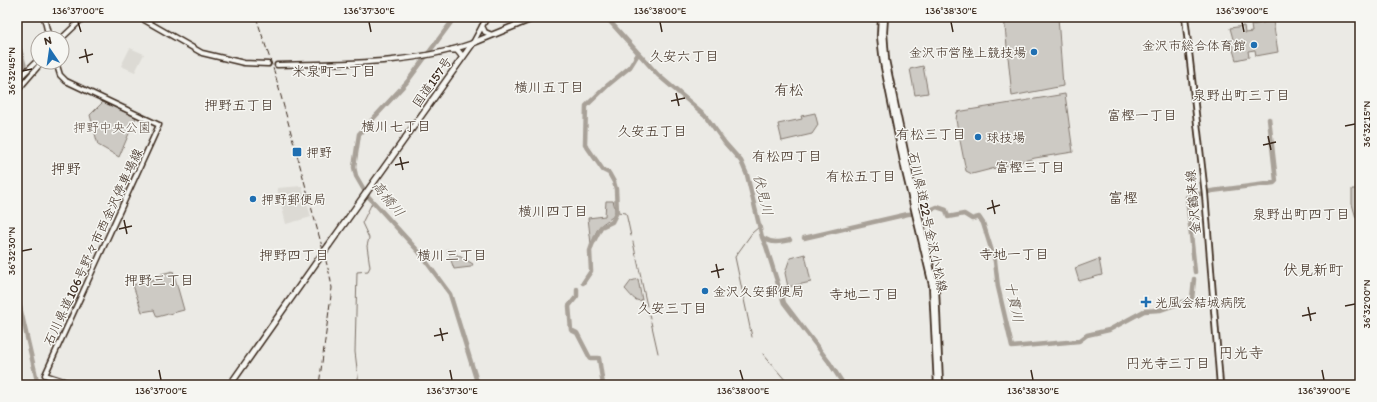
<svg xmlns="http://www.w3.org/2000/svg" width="1377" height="402" font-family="Itim,'Klee One',sans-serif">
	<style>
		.built { fill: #dcdad4 }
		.green { fill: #cdcac4; stroke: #847a71 }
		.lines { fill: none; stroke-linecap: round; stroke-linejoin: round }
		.stream { stroke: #7c7167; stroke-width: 1 }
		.river { stroke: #a8a198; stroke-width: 4.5 }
		.secondary-casing { stroke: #3b2a1e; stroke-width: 7 }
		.primary-casing { stroke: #3b2a1e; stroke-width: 8 }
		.trunk-casing { stroke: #3b2a1e; stroke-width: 8 }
		.secondary { stroke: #f6f6f2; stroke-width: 4 }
		.primary { stroke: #f6f6f2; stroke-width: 4.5 }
		.trunk { stroke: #f6f6f2; stroke-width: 5 }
		.rail { stroke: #3b2a1e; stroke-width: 1; stroke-dasharray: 6 3; stroke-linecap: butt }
		.trunk-bridge-casing { stroke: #3b2a1e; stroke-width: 8; stroke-linecap: butt }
		.trunk-bridge { stroke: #f6f6f2; stroke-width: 5 }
		.ticks { fill: none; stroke: #3b2a1e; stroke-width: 1.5 }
		.poi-dot { fill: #1f6fb2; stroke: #f6f6f2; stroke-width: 1.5 }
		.labels { text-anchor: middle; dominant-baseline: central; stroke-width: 3; stroke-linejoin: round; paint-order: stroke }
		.poi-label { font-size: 13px; fill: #3b2a1e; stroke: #f6f6f2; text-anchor: start }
		.street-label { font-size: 13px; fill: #3b2a1e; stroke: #f6f6f2 }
		.park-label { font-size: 13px; fill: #605248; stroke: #f6f6f2 }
		.neighbourhood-label { font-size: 14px; fill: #3b2a1e; stroke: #f6f6f2 }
		.water-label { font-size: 14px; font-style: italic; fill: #615449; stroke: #f6f6f2 }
		.quarter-label { font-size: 15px; fill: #3b2a1e; stroke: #f6f6f2 }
		.neatline { fill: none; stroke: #3b2a1e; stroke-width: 1.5 }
		.ticks-label { font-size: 10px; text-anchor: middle; fill: #3b2a1e }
	</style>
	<rect width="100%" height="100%" fill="#ebeae5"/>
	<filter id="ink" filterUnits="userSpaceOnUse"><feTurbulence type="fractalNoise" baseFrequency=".025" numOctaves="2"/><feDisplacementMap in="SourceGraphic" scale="8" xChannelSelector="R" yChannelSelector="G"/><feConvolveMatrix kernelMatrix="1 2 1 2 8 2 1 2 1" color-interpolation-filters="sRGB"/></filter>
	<g filter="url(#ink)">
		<!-- built -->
		<path class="built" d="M130,48L144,54L135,72L121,66Z
			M302,186L311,217L286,224L277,188Z"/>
		<!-- green -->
		<path class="green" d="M1004,17H1058L1063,86L1012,96Z
			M1273,21L1278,52L1256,56L1255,50L1248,51L1249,57L1236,60L1230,40L1233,39L1230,28L1244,26L1245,33L1252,32L1251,25Z
			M923,66L928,93L915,95L910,69Z
			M1065,94L1073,152L1035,158L972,174L966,171L956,120L957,112Z
			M103,102L136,117L119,157L98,145L90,115Z
			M815,113L818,125L812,134L782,141L778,124L802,119L801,116Z
			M1352,189H1360V215L1356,218L1352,204Z
			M606,201H613C619,218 610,217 600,226C596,230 594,239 591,244L588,218L605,216Z
			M447,249L473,264L471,267L454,269Z
			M805,254L811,282L788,287L785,273L790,258Z
			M1099,259L1102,275L1079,281L1075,268Z
			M173,271L184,310L157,317L154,310L142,312L133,285L159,278L161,274Z
			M638,279L642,300C635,303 630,294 625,289L631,281Z"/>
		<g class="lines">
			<!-- stream -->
			<path class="stream" d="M617,212L626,213L631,236
				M633,242L636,256
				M637,259L641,277
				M641,279L647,306
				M649,314L650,318
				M651,322L658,353
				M752,337L735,257L752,233L759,227
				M763,354L786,381
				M359,385L355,352L357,272L368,271L370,267L367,246L369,238L362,223L373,201"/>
			<!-- river -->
			<path class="river" d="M455,17L407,82L359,134L354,167L356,176L367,195L419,252L450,294L478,385
				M606,17L658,75L705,115L725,143L741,161L747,175L762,237L766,246L784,303L829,362L844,385
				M17,39L27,74L17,86
				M763,238C773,244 780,242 790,240
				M804,238L908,214L923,213L937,207L946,210L948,217L964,214L972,219L979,217L983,223L995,261L998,287L1012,347L1079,341L1087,335L1109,330L1144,311L1160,310L1192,299L1194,279
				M1195,272L1187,197L1212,191L1274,183L1276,181L1269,119
				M583,283L591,271L590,251L592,245L601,227L612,222L617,212L616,189L614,182L609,173L603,170L585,144L586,106L608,85L630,67L638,54
				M577,289V296L569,306L571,330L577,333L590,358H599L603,385
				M17,294L38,385"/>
			<!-- secondary casing -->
			<g class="secondary-casing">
				<path id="secondary" d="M44,17L49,38
					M139,17L202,53L244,63L268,64
					M482,26L485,32L492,35
					M62,38L84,17
					M56,62L60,75L66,81L159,125L45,375L76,385
					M277,65C341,63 411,65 473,43L487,17
					M17,80L38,60
					M17,91L42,62"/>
			</g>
			<!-- primary casing -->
			<g class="primary-casing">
				<path id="primary" d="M881,17L880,36L883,62L905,171L932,285L937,385
					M885,17L884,32L886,60L912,185L936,290L940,385
					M1185,17L1205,194L1220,385"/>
			</g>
			<!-- trunk casing -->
			<g class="trunk-casing">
				<path id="trunk" d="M452,50H457L463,57
					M329,245L473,43L536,17
					M230,385L318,260"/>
			</g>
			<!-- secondary -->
			<use href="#secondary" class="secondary"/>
			<!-- primary -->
			<use href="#primary" class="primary"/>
			<!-- trunk -->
			<use href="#trunk" class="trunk"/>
			<!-- rail -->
			<path class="rail" d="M256,17L275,74L330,276L332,288L319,385"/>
			<!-- trunk-bridge casing -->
			<g class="trunk-bridge-casing">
				<path id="trunk-bridge" d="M318,260L329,245"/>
			</g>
			<!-- trunk-bridge -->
			<use href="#trunk-bridge" class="trunk-bridge"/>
		</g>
	</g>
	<!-- ticks -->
	<path class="ticks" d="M78,22L81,32M369,22L371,32M660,22L662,32M951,22L953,32M1242,22L1244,32M85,49L88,63M79,58L93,54M22,71L32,69M676,93L679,106M671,101L685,98M1345,126L1355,124M1268,136L1271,150M1263,145L1276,142M400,157L403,170M395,165L409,162M992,200L995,214M987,209L1000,205M124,220L127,234M119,229L132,226M22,251L32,249M716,264L719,278M711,272L724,269M1345,306L1355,304M1308,307L1311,321M1302,316L1316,313M440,328L443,341M434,336L448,333M159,370L161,380M450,370L452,380M740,370L743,380M1031,370L1033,380M1322,370L1324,380"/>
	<!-- markers -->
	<g class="poi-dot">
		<circle cx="1254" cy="45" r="4"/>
		<circle cx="1034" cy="52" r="4"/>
		<circle cx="978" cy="137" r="4"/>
		<rect x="292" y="147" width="10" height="10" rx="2"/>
		<circle cx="253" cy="199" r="4"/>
		<circle cx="705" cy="291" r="4"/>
		<path d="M1144 296h4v4h4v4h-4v4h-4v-4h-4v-4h4z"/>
	</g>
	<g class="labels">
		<!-- poi labels -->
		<g class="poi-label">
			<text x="1246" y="45" text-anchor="end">金沢市総合体育館</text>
			<text x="1026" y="52" text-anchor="end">金沢市営陸上競技場</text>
			<text x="986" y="137">球技場</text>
			<text x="306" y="152">押野</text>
			<text x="261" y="199">押野郵便局</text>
			<text x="713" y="291">金沢久安郵便局</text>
			<text x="1155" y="302">光風会結城病院</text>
		</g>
		<!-- street labels -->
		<g class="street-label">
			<text transform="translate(432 82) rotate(-55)">国道157号</text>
			<text transform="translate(1193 202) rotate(-95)">金沢鶴来線</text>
			<text transform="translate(928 222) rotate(78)">石川県道22号金沢小松線</text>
			<text transform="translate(93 247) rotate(-65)">石川県道106号野々市西金沢停車場線</text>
		</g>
		<!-- park labels -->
		<g class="park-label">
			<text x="112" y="127">押野中央公園</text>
		</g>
		<!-- neighbourhood labels -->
		<g class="neighbourhood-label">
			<text x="684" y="56">久安六丁目</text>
			<text x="334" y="71">米泉町二丁目</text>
			<text x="549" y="87">横川五丁目</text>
			<text x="1241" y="95">泉野出町三丁目</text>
			<text x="239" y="105">押野五丁目</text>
			<text x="1142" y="115">富樫一丁目</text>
			<text x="396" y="126">横川七丁目</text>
			<text x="652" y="131">久安五丁目</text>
			<text x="931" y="134">有松三丁目</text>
			<text x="787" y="156">有松四丁目</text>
			<text x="1030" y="167">富樫三丁目</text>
			<text x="861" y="176">有松五丁目</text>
			<text x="553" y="211">横川四丁目</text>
			<text x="1301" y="214">泉野出町四丁目</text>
			<text x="1014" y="254">寺地一丁目</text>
			<text x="294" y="255">押野四丁目</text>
			<text x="452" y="255">横川三丁目</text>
			<text x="159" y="280">押野三丁目</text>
			<text x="864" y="294">寺地二丁目</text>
			<text x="672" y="308">久安三丁目</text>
			<text x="1168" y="363">円光寺三丁目</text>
		</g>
		<!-- water labels -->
		<g class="water-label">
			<text transform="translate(763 195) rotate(76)">伏見川</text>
			<text transform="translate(388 199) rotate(51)">高橋川</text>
			<text transform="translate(1014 302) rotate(78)">十貫川</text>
		</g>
		<!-- quarter labels -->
		<g class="quarter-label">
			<text x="789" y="90">有松</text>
			<text x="66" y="169">押野</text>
			<text x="1123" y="198">富樫</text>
			<text x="1313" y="270">伏見新町</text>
			<text x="1241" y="353">円光寺</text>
		</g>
	</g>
	<!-- margin -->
	<rect width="1377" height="402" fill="none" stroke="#f6f6f2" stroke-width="44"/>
	<!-- north arrow -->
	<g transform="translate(50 50) rotate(347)"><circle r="19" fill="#f6f6f2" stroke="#aba49d"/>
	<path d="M0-3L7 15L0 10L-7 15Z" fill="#1f6fb2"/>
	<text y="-6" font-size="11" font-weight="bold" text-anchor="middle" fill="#3b2a1e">N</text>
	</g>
	<rect x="22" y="22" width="1333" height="358" class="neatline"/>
	<g class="ticks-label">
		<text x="78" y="14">136°37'00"E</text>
		<text x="369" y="14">136°37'30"E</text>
		<text x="660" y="14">136°38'00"E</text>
		<text x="951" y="14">136°38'30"E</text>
		<text x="1242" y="14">136°39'00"E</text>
		<text transform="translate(11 71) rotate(-90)" y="4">36°32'45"N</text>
		<text transform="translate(1366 124) rotate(-90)" y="4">36°32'15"N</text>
		<text transform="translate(11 251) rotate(-90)" y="4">36°32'30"N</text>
		<text transform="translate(1366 304) rotate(-90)" y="4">36°32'00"N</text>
		<text x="161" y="394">136°37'00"E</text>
		<text x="452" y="394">136°37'30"E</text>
		<text x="743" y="394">136°38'00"E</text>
		<text x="1033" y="394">136°38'30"E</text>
		<text x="1324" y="394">136°39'00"E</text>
	</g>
</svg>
